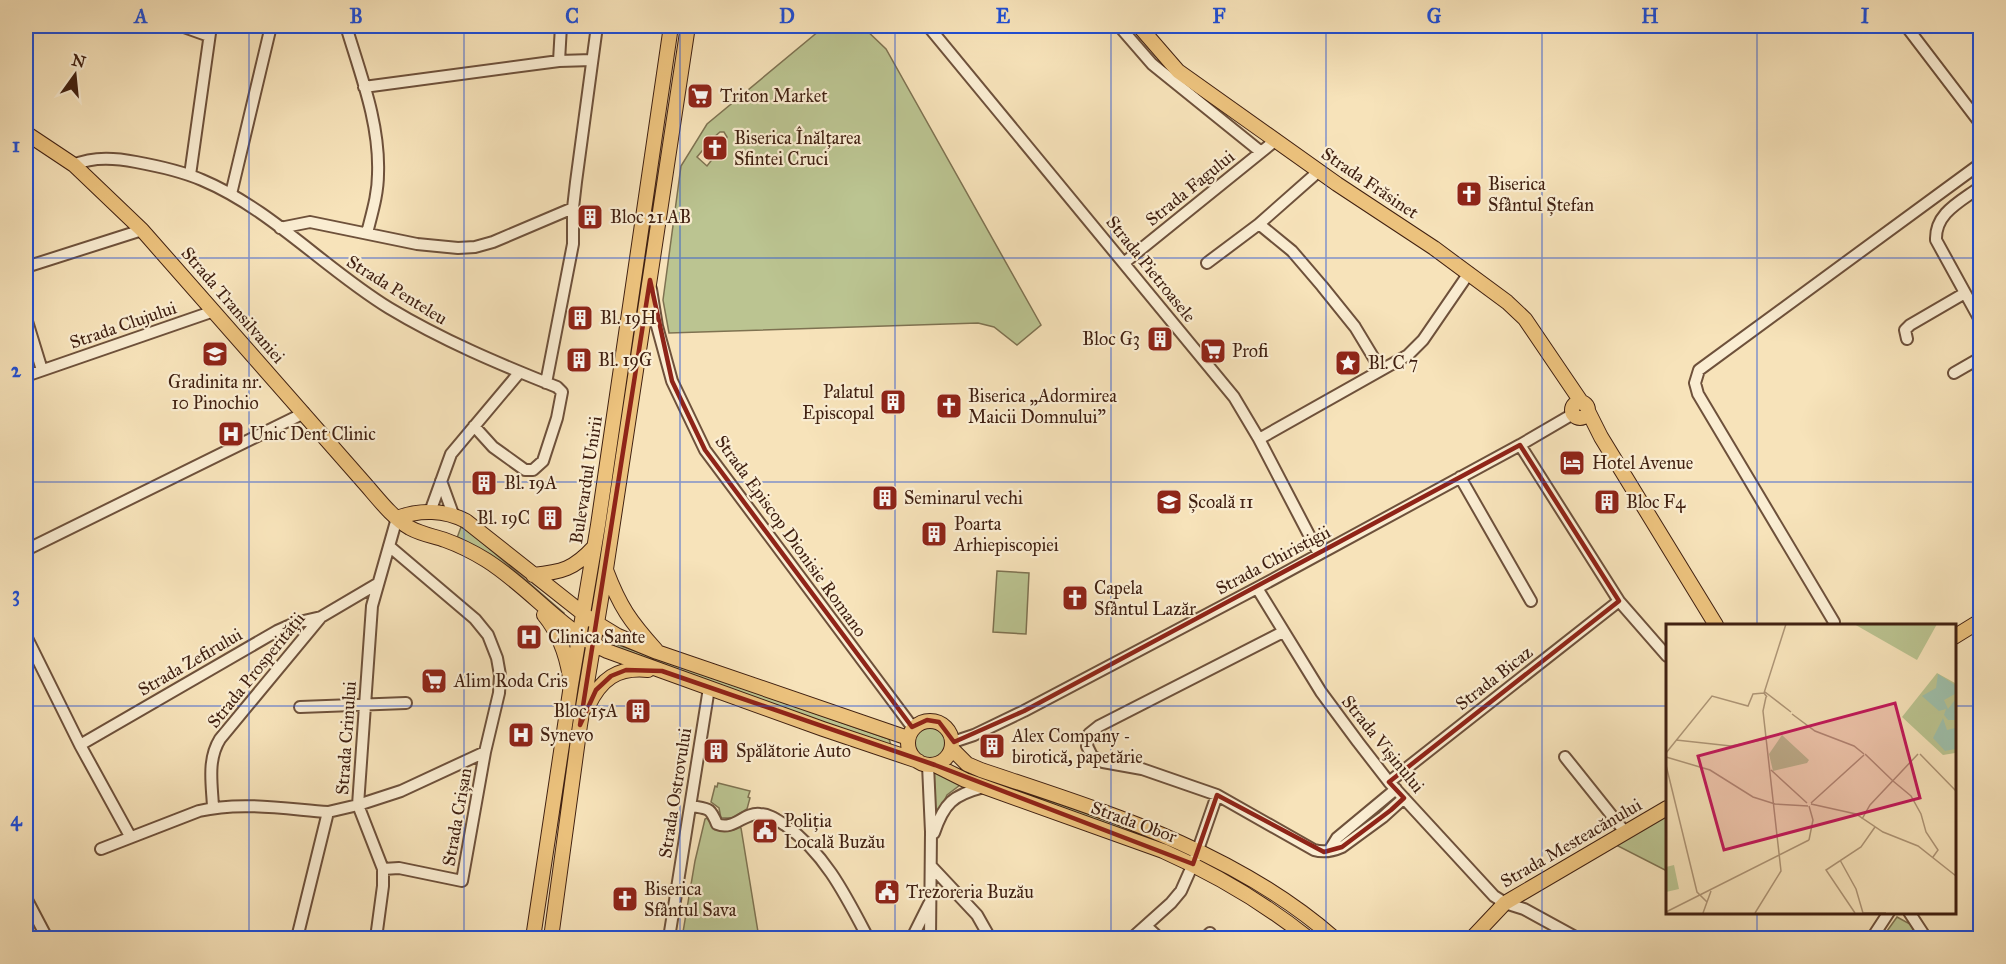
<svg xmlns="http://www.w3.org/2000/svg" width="2006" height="964" font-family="'IM FELL Great Primer',serif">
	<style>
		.green { fill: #bbc491; stroke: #7e7251; stroke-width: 1.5; fill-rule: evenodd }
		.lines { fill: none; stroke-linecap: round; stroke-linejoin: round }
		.minor-casing { stroke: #6e513b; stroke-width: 14 }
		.major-casing { stroke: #402011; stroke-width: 16 }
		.minor { stroke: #faedd2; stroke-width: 10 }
		.major { stroke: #ecc27d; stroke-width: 14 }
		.marked { fill: none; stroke: #8f2418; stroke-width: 4.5; stroke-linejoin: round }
		.grid { fill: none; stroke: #1d4ed8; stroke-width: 1.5; stroke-opacity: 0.55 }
		.labels { text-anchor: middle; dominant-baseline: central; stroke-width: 4.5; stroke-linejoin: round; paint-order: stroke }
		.poi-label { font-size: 18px; fill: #402011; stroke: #faedd2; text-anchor: start }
		.street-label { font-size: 18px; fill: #402011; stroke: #faedd2 }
		.inset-road { fill: none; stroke: #ae9576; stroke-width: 1.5 }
		.view { fill: #c2185b; fill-opacity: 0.15; stroke: #c2185b; stroke-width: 3 }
		.inset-edge { fill: none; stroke: #402011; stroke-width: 3 }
		.neatline { fill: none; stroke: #1d4ed8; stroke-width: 2 }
		.grid-label { font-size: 20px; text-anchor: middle; font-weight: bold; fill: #1d4ed8 }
	</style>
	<rect width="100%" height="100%" fill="#f7e3ba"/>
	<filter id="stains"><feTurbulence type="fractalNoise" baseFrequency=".00333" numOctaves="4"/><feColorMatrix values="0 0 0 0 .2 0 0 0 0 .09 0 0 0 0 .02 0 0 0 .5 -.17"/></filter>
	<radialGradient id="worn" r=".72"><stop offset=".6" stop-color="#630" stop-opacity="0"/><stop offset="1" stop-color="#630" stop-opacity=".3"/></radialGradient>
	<!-- green -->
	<path class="green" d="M825,26H862L886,49L1041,325L1017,345L994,327L978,323L669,333L663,300L681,166L707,124ZM720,132H724L727,137L724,144L725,149L721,153L718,152L707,166L697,157L707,145L706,143L707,137L710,136L713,138Z
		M461,527L469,531L564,613L563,619L457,538Z
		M997,571L1029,573L1026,634L993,632Z
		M615,644L889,739L892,748L614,647Z
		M912 742a19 19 0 1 1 38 0a19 19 0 1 1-38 0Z
		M974,770L1182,845L1178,855L971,779Z
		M937,772L960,785L947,795L938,814H935L933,775Z
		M718,783L750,791L748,797L750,798L747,809L732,818H721L719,808L711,802L715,786L717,787Z
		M1667,815V871L1616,845Z
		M707,818C715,830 726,835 739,827L741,828L759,938H682L695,861L705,819Z
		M1897,917L1910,924L1918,938H1882Z"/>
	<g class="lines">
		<!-- minor casing -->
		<g class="minor-casing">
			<path id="minor" d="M181,26L209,36
				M346,26C360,73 380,123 378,174C378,194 372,213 367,233
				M928,26L1234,397L1259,439L1319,554
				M1119,26L1152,64L1261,152
				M1906,26L1980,123
				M559,61L561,26
				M364,87L559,61L592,60
				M74,165C93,156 116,158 136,162C158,166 181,171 202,180C271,209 325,269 389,308C442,340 499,364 557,387L562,392L557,418L543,461L533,470H525L493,447L474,426
				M190,175L211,26
				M1980,187C1960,202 1935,213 1936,240L1980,320
				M231,194L271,26
				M1259,224L1292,251L1322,286L1355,327L1381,370
				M280,228L310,222L417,244L458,248L475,247L493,242L573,208
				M1125,262L1276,140
				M1207,263L1259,224L1319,171
				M26,267L142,230
				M651,289L657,326L672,381L705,450L913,728
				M26,318L42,370
				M1907,339L1905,330L1910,325L1965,293
				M1954,373L1980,358
				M26,376L214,311
				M546,383L573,244V208L576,182L597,26
				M1259,439L1408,355L1423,340L1469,273
				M1520,445L1619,601L1667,656
				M1460,477L1531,601
				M441,481L453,514
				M430,512L451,454L519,373
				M26,550L304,413
				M1257,588L1321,692L1358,742L1389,782L1494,896L1505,903L1524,909L1577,938
				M1834,622L1698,394L1695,383L1699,370L1980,164
				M1283,632L1099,726L1089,734L1087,746L1092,756L1103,762L1142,769L1217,795L1314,850C1324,853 1333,851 1342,847L1383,817L1404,798
				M26,636L80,745L130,836
				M300,707L406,703
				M953,742L974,735L1024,711L1257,588L1520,445L1573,414
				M80,745L277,631L295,623L321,617
				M1565,757L1625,832
				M928,765L931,832L930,938
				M1389,782L1619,601
				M691,806C709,809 710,807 717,824C734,831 744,812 760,814C769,814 777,820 785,825C825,853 846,896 868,938
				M213,807C212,784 207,760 220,739L321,617L377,584
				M934,833C944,803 953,795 984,787
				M101,849L199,811C240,801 286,809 328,812
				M1329,851L1337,838L1396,789
				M931,866L977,915L990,938
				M383,869L399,868L462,881L485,752L499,693L500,675L497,658L488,635L475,619L389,546
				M26,898L47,938
				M1909,912L1926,938
				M1146,926L1159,938
				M297,938L328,812L358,805L401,791L485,752
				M376,938L383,886V869L358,805L372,606L397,518
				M669,938L709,688
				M912,938L929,904
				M1132,938L1171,903L1181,891L1193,864L1217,795
				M1205,938L1210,933
				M1872,938L1889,912"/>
		</g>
		<!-- major casing -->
		<g class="major-casing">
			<path id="major" d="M1139,26L1178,71L1337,184L1434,248L1507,302L1525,319L1582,403
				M26,133L74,165L142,230L367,486C380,501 393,518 410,528C421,534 433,536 445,540C459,545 473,552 486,560C529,587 560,629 607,651L823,729L918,761
				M1572 410a8 8 0 1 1 16 0a8 8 0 1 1-16 0Z
				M1588,411L1601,437L1716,625
				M397,518C420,509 445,510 466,521L590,619L618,636L657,652L908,738
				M606,570C620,607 630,621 656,650
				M533,575C562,572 574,569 594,547
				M544,615C559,633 566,653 570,677
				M1954,637L1980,621
				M588,706C601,679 617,667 648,670
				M908 743a22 22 0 1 1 44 0a22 22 0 1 1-44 0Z
				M952,749L967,764L981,770C1106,812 1233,850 1334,938
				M935,765L965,780L1163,851C1215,874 1264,903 1308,938
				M533,938L571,685L598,525L671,26
				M551,938L580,725L606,569L688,26
				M1472,938L1505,903L1667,808"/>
		</g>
		<!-- minor -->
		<use href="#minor" class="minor"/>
		<!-- major -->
		<use href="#major" class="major"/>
	</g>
	<!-- marked area -->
	<path class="marked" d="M650,280L672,381L705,450L912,727L927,720L939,722L954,742L1024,711L1520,445L1619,601L1389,782L1404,798L1391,810L1342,847L1324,852L1217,795L1193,864L935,765L662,671L626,670L611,676L596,690L580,725Z"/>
	<!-- grid -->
	<path class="grid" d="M249,26V938M464,26V938M680,26V938M895,26V938M1111,26V938M1326,26V938M1542,26V938M1757,26V625M26,258H1980M26,482H1980M26,706H1667M1954,706H1980M1757,912V938"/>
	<!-- icons -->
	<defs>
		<g id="supermarket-square" transform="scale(1.35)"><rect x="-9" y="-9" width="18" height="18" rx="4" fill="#8f2418" stroke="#faedd2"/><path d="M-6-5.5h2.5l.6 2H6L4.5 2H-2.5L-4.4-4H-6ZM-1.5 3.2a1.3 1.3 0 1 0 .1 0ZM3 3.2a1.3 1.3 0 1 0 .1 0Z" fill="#fff"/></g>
		<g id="church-square" transform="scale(1.35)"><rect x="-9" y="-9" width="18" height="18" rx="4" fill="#8f2418" stroke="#faedd2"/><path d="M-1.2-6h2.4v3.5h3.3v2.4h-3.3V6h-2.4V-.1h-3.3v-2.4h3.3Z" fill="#fff"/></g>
		<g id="building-square" transform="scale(1.35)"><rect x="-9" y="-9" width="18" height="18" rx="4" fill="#8f2418" stroke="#faedd2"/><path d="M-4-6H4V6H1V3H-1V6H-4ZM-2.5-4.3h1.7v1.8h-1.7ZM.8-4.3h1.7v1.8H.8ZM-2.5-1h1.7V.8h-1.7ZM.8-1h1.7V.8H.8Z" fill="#fff"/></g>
		<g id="school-square" transform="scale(1.35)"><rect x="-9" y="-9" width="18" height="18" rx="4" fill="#8f2418" stroke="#faedd2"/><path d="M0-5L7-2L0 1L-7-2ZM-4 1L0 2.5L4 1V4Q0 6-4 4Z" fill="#fff"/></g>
		<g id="sight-square" transform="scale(1.35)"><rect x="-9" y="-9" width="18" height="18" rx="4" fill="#8f2418" stroke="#faedd2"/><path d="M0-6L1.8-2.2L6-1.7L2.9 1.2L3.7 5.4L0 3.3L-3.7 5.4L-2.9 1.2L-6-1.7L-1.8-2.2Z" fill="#fff"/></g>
		<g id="hospital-square" transform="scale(1.35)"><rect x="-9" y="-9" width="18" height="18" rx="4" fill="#8f2418" stroke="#faedd2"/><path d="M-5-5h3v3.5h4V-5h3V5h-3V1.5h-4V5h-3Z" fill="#fff"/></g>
		<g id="hotel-square" transform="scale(1.35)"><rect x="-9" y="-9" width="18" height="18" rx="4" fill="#8f2418" stroke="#faedd2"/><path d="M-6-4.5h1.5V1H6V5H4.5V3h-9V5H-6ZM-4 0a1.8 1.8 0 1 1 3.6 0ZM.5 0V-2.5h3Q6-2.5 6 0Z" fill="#fff"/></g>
		<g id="civic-square" transform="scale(1.35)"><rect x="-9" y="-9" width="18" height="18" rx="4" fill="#8f2418" stroke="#faedd2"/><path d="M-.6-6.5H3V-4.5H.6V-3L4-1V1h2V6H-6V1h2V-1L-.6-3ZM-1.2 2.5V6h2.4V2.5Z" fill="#fff"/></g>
	</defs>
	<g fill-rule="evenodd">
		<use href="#supermarket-square" x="700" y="96"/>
		<use href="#church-square" x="715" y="148"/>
		<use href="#church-square" x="1469" y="194"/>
		<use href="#building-square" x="590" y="217"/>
		<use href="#building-square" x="580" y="318"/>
		<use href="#building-square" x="1160" y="339"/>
		<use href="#supermarket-square" x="1213" y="351"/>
		<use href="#school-square" x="215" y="354"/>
		<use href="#building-square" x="579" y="360"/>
		<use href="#sight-square" x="1348" y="363"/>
		<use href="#building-square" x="893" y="402"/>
		<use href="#church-square" x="949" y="406"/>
		<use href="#hospital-square" x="231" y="434"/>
		<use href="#hotel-square" x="1572" y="463"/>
		<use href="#building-square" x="484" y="483"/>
		<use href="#building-square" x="885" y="498"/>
		<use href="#school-square" x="1169" y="502"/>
		<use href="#building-square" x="1607" y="502"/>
		<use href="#building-square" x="550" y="518"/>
		<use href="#building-square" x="934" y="534"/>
		<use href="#church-square" x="1075" y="598"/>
		<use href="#hospital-square" x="529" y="637"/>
		<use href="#supermarket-square" x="434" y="681"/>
		<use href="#building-square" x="638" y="711"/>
		<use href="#hospital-square" x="521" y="735"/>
		<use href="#building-square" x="992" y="746"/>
		<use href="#building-square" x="716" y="751"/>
		<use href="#civic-square" x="765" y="831"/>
		<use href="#civic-square" x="887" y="892"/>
		<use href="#church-square" x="625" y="899"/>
	</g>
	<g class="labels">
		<!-- poi labels -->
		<g class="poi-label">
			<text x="720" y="96">Triton Market</text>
			<text x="734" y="138">Biserica Înălțarea<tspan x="734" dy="21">Sfintei Cruci</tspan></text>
			<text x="1488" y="184">Biserica<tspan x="1488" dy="21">Sfântul Ștefan</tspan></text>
			<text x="610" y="217">Bloc 21 AB</text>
			<text x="600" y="318">Bl. 19H</text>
			<text x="1140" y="339" text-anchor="end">Bloc G3</text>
			<text x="1232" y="351">Profi</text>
			<text x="598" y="360">Bl. 19G</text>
			<text x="1368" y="363">Bl. C 7</text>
			<text x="215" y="382" text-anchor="middle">Gradinita nr.<tspan x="215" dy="21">10 Pinochio</tspan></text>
			<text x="874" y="392" text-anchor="end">Palatul<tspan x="874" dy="21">Episcopal</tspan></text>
			<text x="968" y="396">Biserica „Adormirea<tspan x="968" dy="21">Maicii Domnului”</tspan></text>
			<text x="250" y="434">Unic Dent Clinic</text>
			<text x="1592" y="463">Hotel Avenue</text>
			<text x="504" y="483">Bl. 19A</text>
			<text x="904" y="498">Seminarul vechi</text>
			<text x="1188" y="502">Școală 11</text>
			<text x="1626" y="502">Bloc F4</text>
			<text x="530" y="518" text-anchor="end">Bl. 19C</text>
			<text x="954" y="524">Poarta<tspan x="954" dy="21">Arhiepiscopiei</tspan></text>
			<text x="1094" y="588">Capela<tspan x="1094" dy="21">Sfântul Lazăr</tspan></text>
			<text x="548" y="637">Clinica Sante</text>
			<text x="454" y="681">Alim Roda Cris</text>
			<text x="618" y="711" text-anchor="end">Bloc 15A</text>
			<text x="540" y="735">Synevo</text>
			<text x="1012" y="736">Alex Company -<tspan x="1012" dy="21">birotică, papetărie</tspan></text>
			<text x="736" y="751">Spălătorie Auto</text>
			<text x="784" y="821">Poliția<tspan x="784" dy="21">Locală Buzău</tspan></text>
			<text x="644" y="889">Biserica<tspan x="644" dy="21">Sfântul Sava</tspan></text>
			<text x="906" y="892">Trezoreria Buzău</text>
		</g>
		<!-- street labels -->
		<g class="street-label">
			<text transform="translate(1370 183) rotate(34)">Strada Frăsinet</text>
			<text transform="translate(1190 188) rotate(-39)">Strada Fagului</text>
			<text transform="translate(1151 269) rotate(51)">Strada Pietroasele</text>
			<text transform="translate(397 290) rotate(32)">Strada Penteleu</text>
			<text transform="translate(233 305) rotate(49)">Strada Transilvaniei</text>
			<text transform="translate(123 325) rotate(-19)">Strada Clujului</text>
			<text transform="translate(586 480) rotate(-81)">Bulevardul Unirii</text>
			<text transform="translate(791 536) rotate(54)">Strada Episcop Dionisie Romano</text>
			<text transform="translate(1273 560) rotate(-28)">Strada Chiristigii</text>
			<text transform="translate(190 662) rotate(-30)">Strada Zefirului</text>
			<text transform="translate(256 670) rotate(-51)">Strada Prosperității</text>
			<text transform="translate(1494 678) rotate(-38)">Strada Bicaz</text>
			<text transform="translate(346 738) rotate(-86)">Strada Crinului</text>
			<text transform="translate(1383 744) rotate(51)">Strada Vișinului</text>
			<text transform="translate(675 793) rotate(-81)">Strada Ostrovului</text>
			<text transform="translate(457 817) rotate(-80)">Strada Crișan</text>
			<text transform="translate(1134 822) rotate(20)">Strada Obor</text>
			<text transform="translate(1571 843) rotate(-30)">Strada Mesteacănului</text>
		</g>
	</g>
	<!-- overview -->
	<g transform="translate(1666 624)">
		<rect width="290" height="290" fill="#f7e3ba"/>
		<path d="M188,0H271L251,36ZM271,49L289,59V129L277,131L236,93ZM116,111L143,136L141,139L107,147L103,130ZM8,241L13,265L0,268V243Z" fill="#bbc491"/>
		<path d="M272,50L289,61V70L278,76L282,85L289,76V96H282L278,91L280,85L273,87L256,72L270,64ZM277,94L281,106L289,104V125L279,127L267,114Z" fill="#9ebfaa"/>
		<path class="inset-road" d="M99,68L125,88M101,73L98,69L120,0M126,90L149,107L188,122L198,130M10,116L65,122L100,115M0,129L46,72L82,82L87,70L98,69M199,130L227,157M254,130L290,167M0,133L44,146L87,173L109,180L142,182M0,141L31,268L41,278M105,146L141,179M227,157L245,172L255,190L260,208L272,226L267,233M145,179L198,131M145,180L190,190L217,208L252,222L290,252M196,195L204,181L252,130M143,216L147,196L143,182M174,236L190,265L197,289M0,288L143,216M37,289L45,267M89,289L115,247L97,87L100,73M189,289L160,246L195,223L209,203M197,289H220"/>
		<path class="view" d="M229,79L254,174L58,226L32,132Z"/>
		<rect width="290" height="290" class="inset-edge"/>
	</g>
	<!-- margin -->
	<rect width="2006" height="964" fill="none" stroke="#f7e3ba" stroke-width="66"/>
	<!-- north arrow -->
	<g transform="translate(75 75) rotate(15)" stroke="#faedd2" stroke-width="4.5" paint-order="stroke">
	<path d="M0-4.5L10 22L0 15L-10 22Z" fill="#402011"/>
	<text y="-9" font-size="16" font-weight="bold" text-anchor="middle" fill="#402011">N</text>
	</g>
	<rect x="33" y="33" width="1940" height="898" class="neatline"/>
	<g class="grid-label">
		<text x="141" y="23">A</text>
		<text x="356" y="23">B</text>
		<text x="572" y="23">C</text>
		<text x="787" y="23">D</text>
		<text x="1003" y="23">E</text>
		<text x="1219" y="23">F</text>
		<text x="1434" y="23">G</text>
		<text x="1650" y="23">H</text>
		<text x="1865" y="23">I</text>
		<text x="16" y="152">1</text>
		<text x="16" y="377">2</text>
		<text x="16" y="601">3</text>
		<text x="16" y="826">4</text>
	</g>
	<rect width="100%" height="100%" filter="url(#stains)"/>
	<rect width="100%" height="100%" fill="url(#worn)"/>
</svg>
